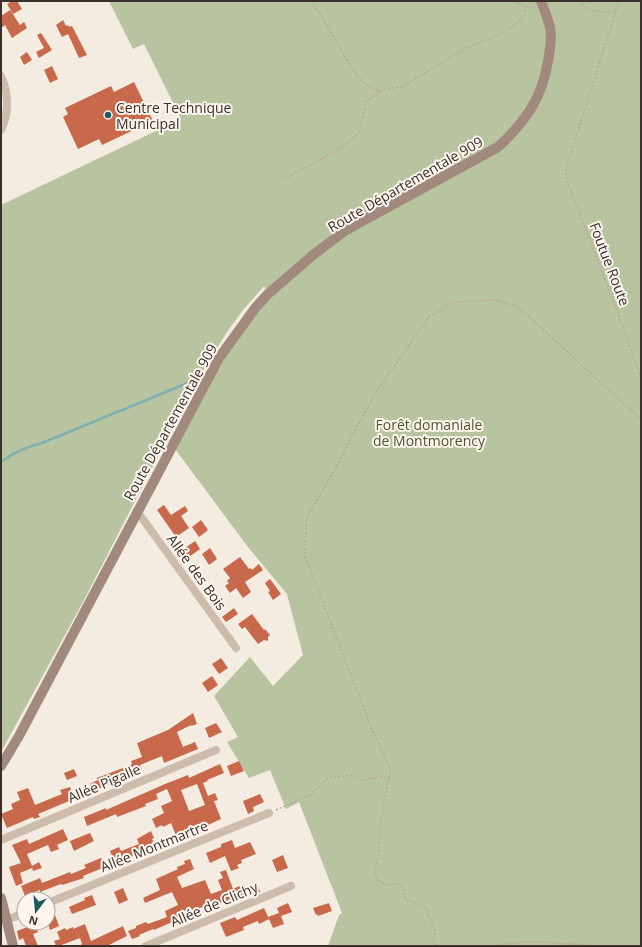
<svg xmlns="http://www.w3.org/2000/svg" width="642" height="947" font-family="'Open Sans',sans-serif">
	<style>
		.green { fill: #b8c4a0 }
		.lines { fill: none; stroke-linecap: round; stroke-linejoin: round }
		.stream { stroke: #7fb0b2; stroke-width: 2.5 }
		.building { fill: #c8694b; fill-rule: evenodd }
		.path { stroke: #b9a596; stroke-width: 1.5; stroke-dasharray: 2 2; stroke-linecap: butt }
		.street { stroke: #cdbbac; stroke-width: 8 }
		.secondary { stroke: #a18a7d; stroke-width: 10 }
		.poi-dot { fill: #1f5a5e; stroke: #fbf5ee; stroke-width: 1.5 }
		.labels { text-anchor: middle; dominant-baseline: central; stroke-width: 4; stroke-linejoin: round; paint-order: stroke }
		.poi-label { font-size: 14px; fill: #3b302b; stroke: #fbf5ee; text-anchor: start }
		.street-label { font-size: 14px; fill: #3b302b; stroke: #fbf5ee }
		.park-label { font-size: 14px; fill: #4a5a2e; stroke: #fbf5ee }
	</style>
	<rect width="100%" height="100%" fill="#f4ebe1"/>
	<!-- green -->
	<path class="green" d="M109,1H641V946H328L339,915L342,913L299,802L286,809L270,770L249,778L227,742L238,737L214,696L250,657L273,686L303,655L287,594L248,547L169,441L219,358L268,294L264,286L243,310L227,332L197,381L83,602L1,752V205L181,119L144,44L133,49Z"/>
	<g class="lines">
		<!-- stream -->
		<path class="stream" d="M1,462C14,452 26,447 42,443L195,380"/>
	</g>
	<!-- building -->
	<path class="building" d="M12,1H17L22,9L13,14L7,4Z
		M10,10L20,25L24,22L27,28L12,38L5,25L1,28V16Z
		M63,20L66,26L68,25L69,27L72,26L87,55L79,58L68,34L62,37L56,25Z
		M41,33L52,50L39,58L36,52L44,48L37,35Z
		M27,52L32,60L24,65L20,57Z
		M52,66L58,79L50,83L44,70Z
		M134,82L153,121L102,145L99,139L78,149L63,117L68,114L65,108L111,86L114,92Z
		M164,505L171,515L185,506L188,511L181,516L189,528L176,537L157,510Z
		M201,520L208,530L199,537L192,527Z
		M195,541L200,549L189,557L185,552L187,550L185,548Z
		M210,548L217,559L209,565L202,554Z
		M240,557L249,569L251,568L252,570L259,564L263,570L245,582L251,592L243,598L236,588L230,593L225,586L229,583L227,581L230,578L223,569Z
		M270,579L281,594L273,600L268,592L270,591L265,583Z
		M234,608L238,614L226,622L222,617Z
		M252,614L264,630L265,629L270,635L268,637V641L264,640L258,644L245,627L242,629L238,624Z
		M221,658L228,668L219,674L212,664Z
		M212,676L218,685L208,692L202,683Z
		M193,713L197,724L191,726V725L177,732L183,747L195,742L198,749L164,763L162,756L140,765L142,771L93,791L90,784L98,780L97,778L128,766L132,764L131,761L142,757L137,743L168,730Z
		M216,723L222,732L209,738L205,728Z
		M239,761L244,771L231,776L227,766Z
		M220,764L224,773L207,780L208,781L203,783L208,796L215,793L218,800L214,801L221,819L186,835L187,837L180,840L179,838H177L171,823L163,827L162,825L156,828L152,819L164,813L161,806L172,801L167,789L156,794L158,799L145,804L146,806L117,817L116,814L87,826L84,817L106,808V810L165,784L188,775L189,778ZM197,784L205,805L189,811L181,790Z
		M74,769L77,776L67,780L64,773Z
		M70,787L74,799L38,814L40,817L34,819L33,817L7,828L1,814L13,809L11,804L20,800L17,792L28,788L35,805L62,794L60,790Z
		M260,794L264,802L253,807L254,811L248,814L243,801Z
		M63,829L68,840L57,845L59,849L51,852L48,845L27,854L32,866L39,862L42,868L33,871L32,868L20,873L23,883L16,886L9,867L21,863L12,845L27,839L29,844Z
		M151,831L154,838L152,839L155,845L132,854L133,856L121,861L122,863L116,865L110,851L119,847L121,851L139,844L137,839Z
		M90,833L94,841L74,851L70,841Z
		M232,840L235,848L250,842L256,854L241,860L242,863L237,865L239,868L231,871L225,856L210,863L206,853L221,847V844Z
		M283,855L288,868L277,872L272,860Z
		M101,858L105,867L83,876L84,878L62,885L61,884L40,892V890L25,896L21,886L40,878L42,883L70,872L71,874L86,868L84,865Z
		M190,859L194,869L177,877L182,888L205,880L211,894L222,890L218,880L223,878L220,872L226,870L233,889L244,884L246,891L258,886L260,892L234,902L233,898L215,905L214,902L193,911L191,908L177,914L179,919L154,930L153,929L139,935L140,936L132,939L128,931L136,928V926L146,922L148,924L167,917L165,911L178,905L172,892L145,903L143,898L160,890L156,879L178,869L177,867L185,864L184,861Z
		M123,888L128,900L119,904L114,892Z
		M92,895L96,905L72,914L69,907L85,900L84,898Z
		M288,903L292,912L281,916L284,924L273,928L268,917L279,913L277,908Z
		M329,903L332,911L318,916L317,914L316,915L313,908Z
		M264,908L269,919L259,924L258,921L243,927L244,930L226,937L220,923L235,917L237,920Z
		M55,915L59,926L50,930L48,924V918Z
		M35,924L38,932L33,934L38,946H26L23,938L19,940L17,931Z
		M85,924L91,941L123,926L127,936L107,946H79L82,944L80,938L59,946H56L54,941L60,939L57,932L65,928L66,930L73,927V929Z"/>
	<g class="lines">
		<!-- path -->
		<path class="path" d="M312,1L355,73L368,87L380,91L403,86L464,49L500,34L519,22L524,16L526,7
			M515,1L526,7H534
			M580,1C588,14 601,12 615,12
			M619,1L566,169L567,181L619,316L641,378
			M284,179L340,149L359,133L366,102L380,91
			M276,810L310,795L328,778L353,775L361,780L378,777L389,778
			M436,946L433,939L435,930L426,908L412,901L406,900L401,885L396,884L387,885L378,880L374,872L379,856V840L384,802L391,770L371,727L305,556L306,519L335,469L374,395L428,318L452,302L495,300L518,307L641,419
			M499,946C529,938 564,944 595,946"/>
		<!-- street -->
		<path class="street" d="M1,76C9,94 9,113 1,130
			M137,511L236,648
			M1,840L216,750
			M48,903L269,813
			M7,920L24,913
			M146,946L291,886"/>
		<!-- secondary -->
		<path class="secondary" d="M1,766L19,736L219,358L256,307L268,294L313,255L346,230L498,147C525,122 542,99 548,61C550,51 552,38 550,27C548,19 544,9 541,1
			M1,898L13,946"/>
	</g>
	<!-- markers -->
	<circle class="poi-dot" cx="108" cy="115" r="4"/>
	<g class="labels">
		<!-- poi labels -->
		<g class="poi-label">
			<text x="116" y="107">Centre Technique<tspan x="116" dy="16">Municipal</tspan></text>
		</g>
		<!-- street labels -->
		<g class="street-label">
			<text transform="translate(405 184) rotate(-30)">Route Départementale 909</text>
			<text transform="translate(610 264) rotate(69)">Foutue Route</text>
			<text transform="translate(170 422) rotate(-61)">Route Départementale 909</text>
			<text transform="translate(197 572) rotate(54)">Allée des Bois</text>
			<text transform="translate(104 783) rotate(-23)">Allée Pigalle</text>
			<text transform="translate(154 846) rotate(-22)">Allée Montmartre</text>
			<text transform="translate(214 904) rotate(-23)">Allée de Clichy</text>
		</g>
		<!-- park labels -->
		<g class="park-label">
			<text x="429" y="424">Forêt domaniale<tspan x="429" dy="16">de Montmorency</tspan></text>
		</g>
	</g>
	<!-- border -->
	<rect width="642" height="947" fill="none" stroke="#3b302b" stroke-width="4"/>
	<!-- north arrow -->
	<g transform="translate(36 911) rotate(196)"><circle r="19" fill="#fbf5ee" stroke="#aea6a0"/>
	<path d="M0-3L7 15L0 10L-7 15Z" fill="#1f5a5e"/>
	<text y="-6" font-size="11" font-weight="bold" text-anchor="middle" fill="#3b302b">N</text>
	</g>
</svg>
